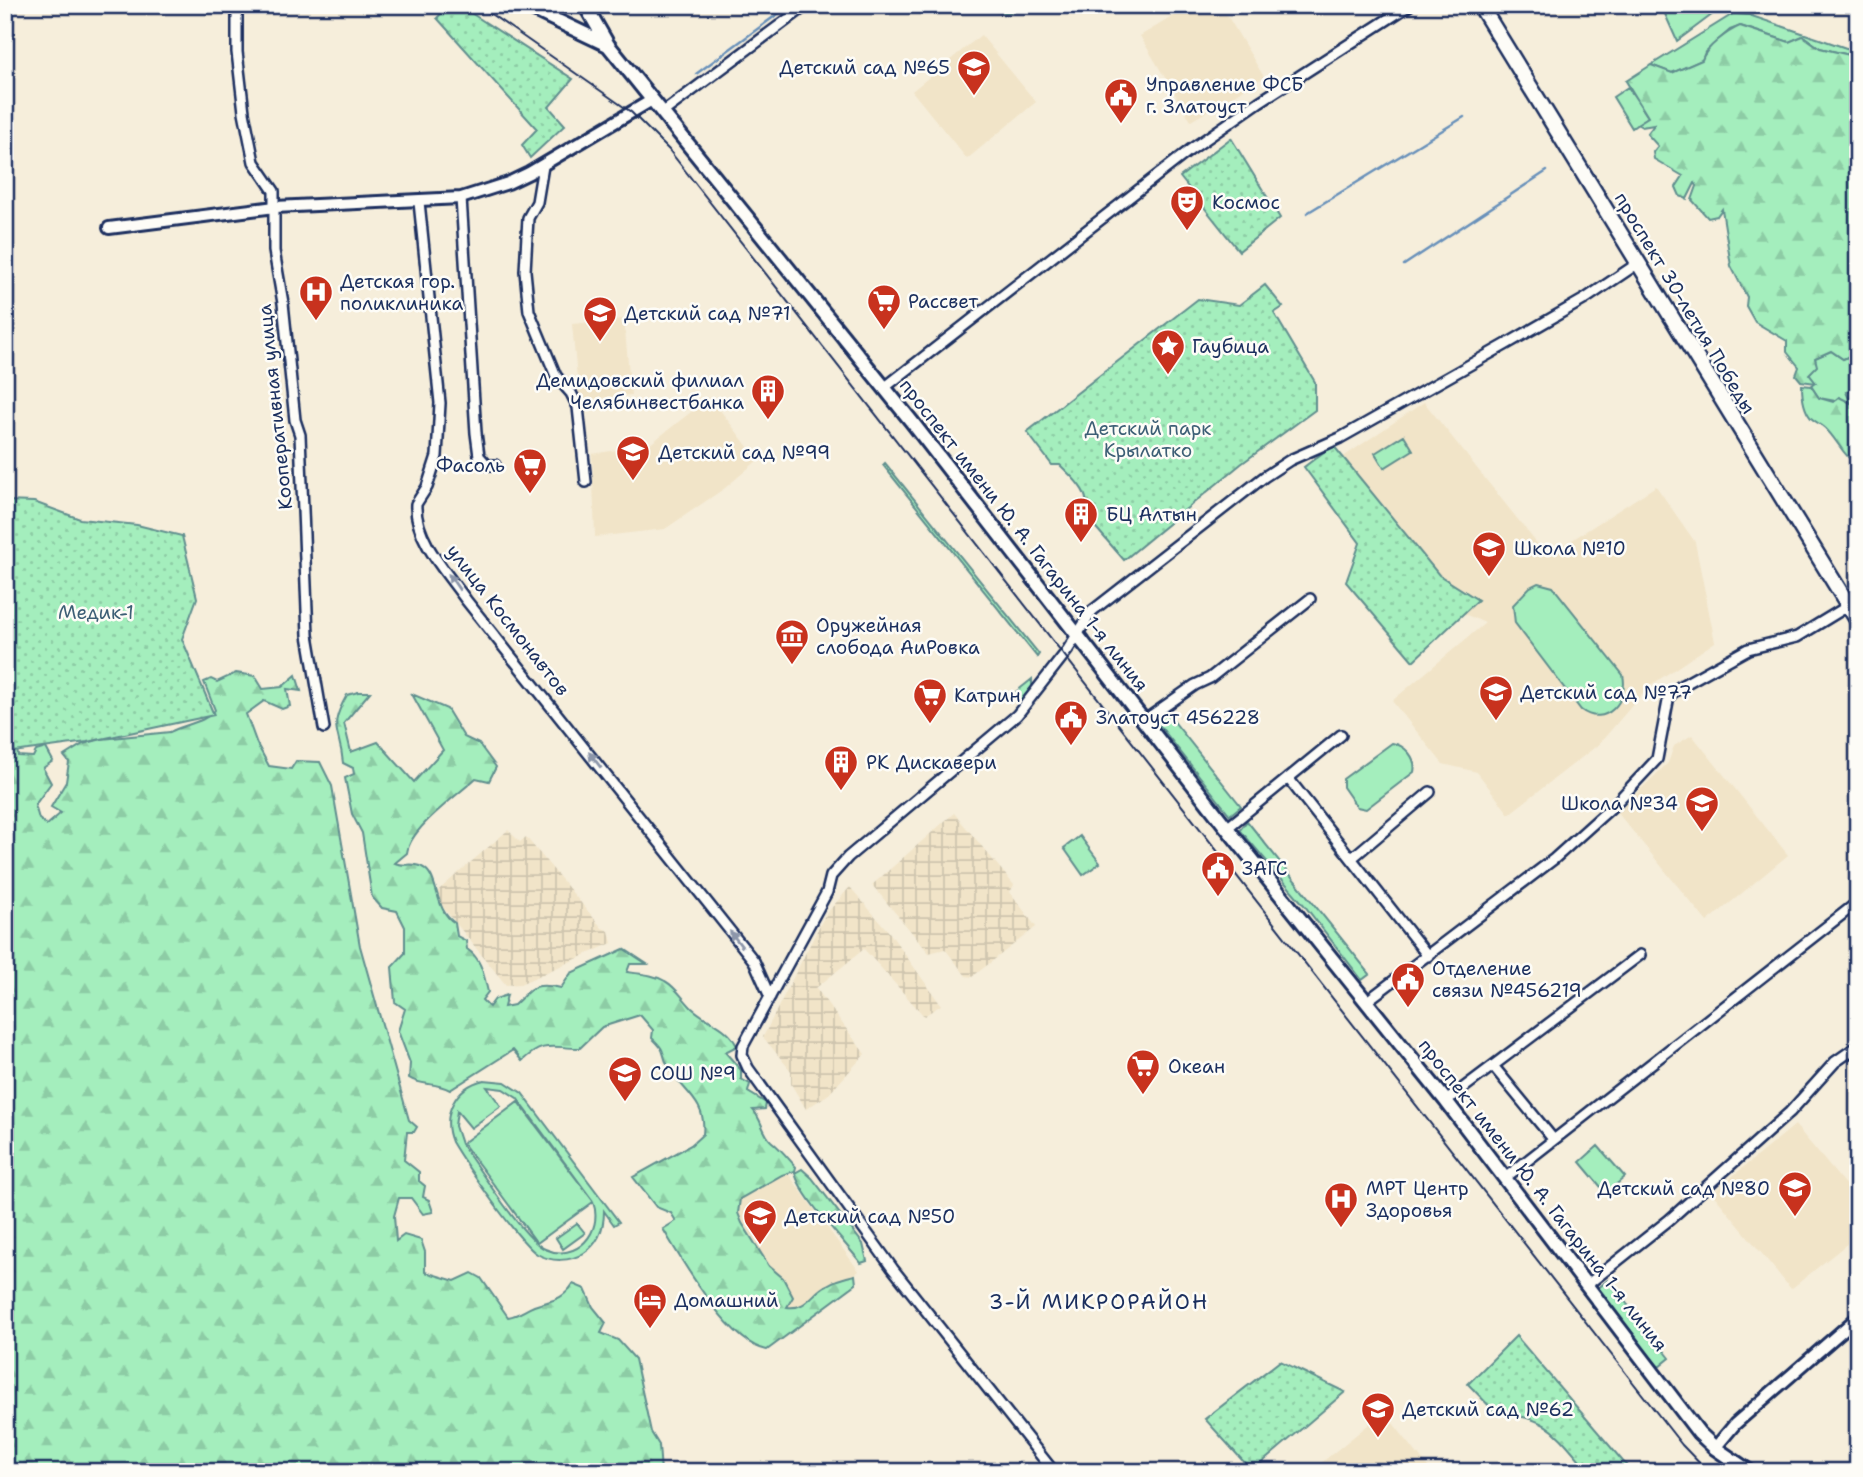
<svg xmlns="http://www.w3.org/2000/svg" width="1863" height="1477" font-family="'Shantell Sans',sans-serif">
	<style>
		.built { fill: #f1e4c8 }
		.industrial { fill: url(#industrial-grid) }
		.grass { fill: #a4eebd; stroke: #608e8e; stroke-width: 2; fill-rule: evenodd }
		.forest { fill: url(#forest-firs); stroke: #608e8e; stroke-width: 2 }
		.park { fill: url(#park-dots); stroke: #608e8e; stroke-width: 2 }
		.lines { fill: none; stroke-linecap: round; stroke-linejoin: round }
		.stream { stroke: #6790ba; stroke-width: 2.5 }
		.minor-casing { stroke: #1b2f5e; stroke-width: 14 }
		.tertiary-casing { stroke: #1b2f5e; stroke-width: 16 }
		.secondary-casing { stroke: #1b2f5e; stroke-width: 18 }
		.primary-casing { stroke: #1b2f5e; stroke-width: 19 }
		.minor { stroke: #fdfcf7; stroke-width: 9 }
		.tertiary { stroke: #fdfcf7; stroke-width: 10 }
		.secondary { stroke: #fdfcf7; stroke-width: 12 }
		.primary { stroke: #fdfcf7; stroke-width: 14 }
		.tram { stroke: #1b2f5e; stroke-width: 2 }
		.oneway { fill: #8c96aa }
		.labels { text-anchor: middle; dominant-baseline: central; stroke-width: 5; stroke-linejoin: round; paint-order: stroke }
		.poi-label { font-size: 19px; fill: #1b2f5e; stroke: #fdfcf7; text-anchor: start }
		.street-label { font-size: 19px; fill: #1b2f5e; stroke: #fdfcf7 }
		.park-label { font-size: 19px; fill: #3d5f76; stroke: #fdfcf7 }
		.neighbourhood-label { font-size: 21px; letter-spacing: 2px; fill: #1b2f5e; stroke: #fdfcf7 }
	</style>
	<defs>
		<pattern id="industrial-grid" width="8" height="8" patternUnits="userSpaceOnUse" patternTransform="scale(1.75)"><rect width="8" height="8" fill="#f1e4c8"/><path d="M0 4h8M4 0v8" fill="none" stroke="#cec4ae"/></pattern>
		<pattern id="forest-firs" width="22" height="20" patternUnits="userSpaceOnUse" patternTransform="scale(1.75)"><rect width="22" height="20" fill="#a4eebd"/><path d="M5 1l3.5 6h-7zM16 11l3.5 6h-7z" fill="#8dcca5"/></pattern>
		<pattern id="park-dots" width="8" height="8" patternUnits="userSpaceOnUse" patternTransform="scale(1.75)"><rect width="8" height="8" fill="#a4eebd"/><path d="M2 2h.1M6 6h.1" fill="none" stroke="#8dcca5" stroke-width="1.8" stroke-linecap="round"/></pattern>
	</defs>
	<rect width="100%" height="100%" fill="#f6eedb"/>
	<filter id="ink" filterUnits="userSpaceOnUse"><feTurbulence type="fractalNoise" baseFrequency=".0143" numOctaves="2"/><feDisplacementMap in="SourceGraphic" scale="14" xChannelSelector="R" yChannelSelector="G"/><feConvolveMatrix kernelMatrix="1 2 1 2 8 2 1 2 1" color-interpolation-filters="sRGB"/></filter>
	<g filter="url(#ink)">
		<!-- built -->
		<path class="built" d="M1192,5H1221L1264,77L1191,121L1140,36Z
			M981,35L1036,102L967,159L912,91Z
			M624,319L631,395L579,400L572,324Z
			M710,397L758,460L725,488L665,529L595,537L592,454L649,445Z
			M1424,402L1547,556L1656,486L1695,542L1715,642L1648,687L1599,744L1509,814L1477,772L1443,764L1392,701L1485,623L1430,599L1330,466Z
			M1692,735L1788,855L1707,922L1617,812L1668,763L1674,746Z
			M1795,1125L1858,1200V1235L1791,1289L1712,1193Z
			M779,1161L859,1271L755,1348L727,1192Z
			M1384,1412L1432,1472H1310Z"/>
		<!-- industrial -->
		<path class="industrial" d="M954,813L1014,885L1010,892L1036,927L972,977L966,976L945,949L929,953L872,885Z
			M508,830L520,842L526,837L602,928L609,931L612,943L520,984L506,985L433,895Z
			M850,887L889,932L941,1005L924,1016L864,949L816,988L865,1054L829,1094L806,1109L791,1084V1071L763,1037L825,915Z"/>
		<!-- grass -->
		<path class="grass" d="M985,5H1022C1011,16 997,15 985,5Z
			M1666,5H1725L1677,41L1665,14Z
			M1733,14L1749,15L1858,52V57L1820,48L1803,36L1789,42L1741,26L1730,30L1705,52L1702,60L1672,73L1651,65Z
			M1628,87L1648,117L1632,128L1613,97Z
			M1831,351L1843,359L1858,352V389H1852V404L1819,398L1811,386L1815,383L1809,374L1816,366L1815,358Z
			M1404,435L1413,450L1384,468L1375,453Z
			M885,463L1039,654L1037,657L883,465Z
			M1538,583L1553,587L1623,675C1629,701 1605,728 1581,710L1515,623L1513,605L1530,587Z
			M1032,679V690L1022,706L1012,695Z
			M1164,709L1241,806L1230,815L1153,717Z
			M1392,743C1405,745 1417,758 1414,772L1366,809L1357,807L1343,787V779Z
			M1247,821L1370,974L1362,980L1304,905L1240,830Z
			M1080,836L1100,863L1083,875L1064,848Z
			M484,1080L505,1082L522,1093L619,1222L614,1225L604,1211C604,1228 598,1244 584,1253C570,1262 551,1262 537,1254C519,1242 465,1164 452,1142C441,1114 455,1087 484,1080ZM487,1087L503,1089L517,1098L593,1201L518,1102L463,1143L537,1243L593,1202C604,1232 576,1263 545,1249C524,1240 478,1166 461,1144L455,1126L457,1111L471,1128L501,1106Z
			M1598,1146L1625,1177L1606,1193L1580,1162Z
			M577,1223L585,1233L563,1249L556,1238Z
			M1608,1280L1670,1358L1659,1367L1596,1290Z"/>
		<!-- forest -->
		<path class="forest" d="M1740,26L1789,42L1803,36L1820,48L1858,57V352L1843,359L1831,351L1815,358L1817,366L1809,374L1816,383L1801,381L1796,375L1799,367L1787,352V341L1755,322L1746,306L1747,297L1731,266L1722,209L1717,216L1708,218L1692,200L1697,186L1695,183L1687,199L1680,196L1676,187L1683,176L1654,159L1653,152L1658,146L1647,134L1654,125L1642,127L1637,124L1648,117L1626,81L1651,65L1672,73L1702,60C1706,47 1728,31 1740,26Z
			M1802,385L1811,386L1819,398L1833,402L1839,397L1851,403L1846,392L1858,389V466C1843,456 1837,439 1825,428C1821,424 1815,422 1811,418C1804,410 1802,395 1802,385Z
			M236,673L255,676L263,689L282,687L296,675L301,691L287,689L290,706L282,709L264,701L246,714L257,744L269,766L291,769L296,761L320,762L332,786L360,946L409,1120L417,1127L414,1132H407L404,1160L419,1172V1181L425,1186L423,1197L429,1200L433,1212L423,1214L411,1198H399L394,1216L396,1241L404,1235L421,1240L425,1252V1272L455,1281L472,1273L481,1278L508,1317C520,1315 524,1310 534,1306C551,1300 562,1301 573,1284L585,1289L593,1307L606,1323L601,1333L618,1340L635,1359L651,1432L659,1445L661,1472H5V733L16,740L18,756L33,757L36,751L46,748L53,761L43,768L51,783L35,805L39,819L47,825L61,813L51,807L66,782L69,762L64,756L83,744L102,739L170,732C184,724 205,723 215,710L204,682L211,679L217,682Z
			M358,692H370L344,723L351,752L378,742L414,782L443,750L412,694L447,709L464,737L479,744L496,767L489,781L476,778C457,796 410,828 407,853L395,863C404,867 413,862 422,867C440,875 433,910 455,923L457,936L466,941L467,949C482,959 484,976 488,992L482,1000L489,1007L495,999L507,995L504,1007L514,1005C532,988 533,982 561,988L571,973L624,949L647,964H630L627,972C640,974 653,974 665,981C676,987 683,999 692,1008C708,1023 727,1025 737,1046L725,1052L741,1070V1079L750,1084L748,1092L766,1103L765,1109L753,1110C761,1118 763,1134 771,1141C781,1149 787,1157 796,1167L795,1171L782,1175L740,1199L738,1213L742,1223L769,1266L783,1278L793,1297L787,1307C807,1310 812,1292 827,1285C835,1280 846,1277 855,1275L856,1284L767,1350C729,1344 683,1262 663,1229L676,1221L671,1213L656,1207L633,1177L691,1145L703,1134C707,1100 681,1091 668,1066C660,1051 668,1053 652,1038L653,1030L640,1015L602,1027L580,1048C553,1048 544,1040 522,1061L513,1050L450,1090C435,1082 421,1086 409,1078L410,1063L398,1031L405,1009L395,1002L392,967L405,953V927L397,911L382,908L372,897L362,833L352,814L345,778L354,774L353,768L343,763C340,728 327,730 347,695Z
			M802,1169L812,1178L863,1244L867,1261L861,1263C844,1241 801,1197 795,1173Z"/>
		<!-- park -->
		<path class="park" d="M449,5H457L474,15L573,79L549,107L565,125L530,158L522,145L537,129L437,18Z
			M1231,138L1280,218L1239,251L1180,177Z
			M1265,285L1283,307L1274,313L1315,382V410L1241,464L1124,560L1084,514C1094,495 1073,478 1060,465H1052L1027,432L1198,299L1239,305Z
			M1333,445L1439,575L1478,600L1413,661L1346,582L1360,543L1304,467Z
			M5,501L34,502L80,519L137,525L182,536L197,598L182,639L214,715L87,742L14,752L5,707Z
			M1516,1336L1632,1472H1590C1556,1433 1551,1417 1496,1413L1468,1384Z
			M1280,1361L1345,1392L1252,1471L1205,1419Z"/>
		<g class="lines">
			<!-- stream -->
			<path class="stream" d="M696,74L790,5
				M1307,213L1464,117
				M1404,265L1547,171"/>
			<!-- minor casing -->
			<g class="minor-casing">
				<path id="minor" d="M237,5V52L244,112L254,162L274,191V251L283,303L295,420L300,435L308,635L324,728
					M5,13V5
					M662,113L807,5
					M543,166L537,202L528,218L527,235L525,271L529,311L556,376L571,393L578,407L586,482
					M461,198L476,433L479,456L487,465H495
					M419,202L440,403L437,456L427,487L416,504C414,539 448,574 466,600L754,961L770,997
					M884,388L1190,150L1259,102L1410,5
					M1145,720L1195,685L1210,678L1310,599
					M1288,778L1428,956
					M1227,828L1341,735
					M1352,858L1430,792
					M1367,1001L1554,859L1614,805L1657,759L1669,696L1681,686L1748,649L1797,637L1848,606
					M1494,1067L1553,1139
					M1446,1101L1640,955
					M1505,1178L1858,902
					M1587,1285L1669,1220L1790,1112L1835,1062L1858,1046
					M1054,1472L893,1269L748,1068L742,1055L743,1046L827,892L831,876L848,857L1017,715L1067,651L1092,611L1264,477L1290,460L1340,438L1505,345L1585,299L1637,264"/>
			</g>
			<!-- tertiary casing -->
			<g class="tertiary-casing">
				<path id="tertiary" d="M109,228L275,207L461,198L508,183L529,173L652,100
					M1715,1448L1735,1424L1858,1317"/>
			</g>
			<!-- secondary casing -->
			<g class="secondary-casing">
				<path id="secondary" d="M524,5L608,45
					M585,5L608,45L912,422L1227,828L1446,1101L1699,1433L1715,1448L1750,1472"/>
			</g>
			<!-- primary casing -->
			<g class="primary-casing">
				<path id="primary" d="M1480,5L1858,621"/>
			</g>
			<!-- minor -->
			<use href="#minor" class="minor"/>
			<!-- tertiary -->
			<use href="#tertiary" class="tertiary"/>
			<!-- secondary -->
			<use href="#secondary" class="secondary"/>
			<!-- primary -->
			<use href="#primary" class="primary"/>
			<!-- tram -->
			<path class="tram" d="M478,5L631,112L669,150L1682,1445L1708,1472"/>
		</g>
		<!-- one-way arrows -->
		<defs><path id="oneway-solid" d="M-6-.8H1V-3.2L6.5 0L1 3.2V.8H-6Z" transform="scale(1.75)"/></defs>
		<g class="oneway">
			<use href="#oneway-solid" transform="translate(454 582) rotate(-125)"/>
			<use href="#oneway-solid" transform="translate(595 760) rotate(-128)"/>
			<use href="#oneway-solid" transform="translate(736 939) rotate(-128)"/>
		</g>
	</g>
	<!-- icons -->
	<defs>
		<g id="school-pin" transform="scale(1.75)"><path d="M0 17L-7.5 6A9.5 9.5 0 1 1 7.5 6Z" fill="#c8321e" stroke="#fdfcf7"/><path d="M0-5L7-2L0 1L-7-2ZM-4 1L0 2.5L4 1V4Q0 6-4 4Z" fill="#fff"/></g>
		<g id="civic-pin" transform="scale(1.75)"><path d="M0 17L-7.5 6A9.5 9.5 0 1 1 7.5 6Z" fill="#c8321e" stroke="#fdfcf7"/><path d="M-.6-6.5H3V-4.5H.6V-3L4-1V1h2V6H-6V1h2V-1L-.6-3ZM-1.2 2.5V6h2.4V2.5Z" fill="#fff"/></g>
		<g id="theatre-pin" transform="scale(1.75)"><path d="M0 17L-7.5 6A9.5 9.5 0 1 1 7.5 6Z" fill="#c8321e" stroke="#fdfcf7"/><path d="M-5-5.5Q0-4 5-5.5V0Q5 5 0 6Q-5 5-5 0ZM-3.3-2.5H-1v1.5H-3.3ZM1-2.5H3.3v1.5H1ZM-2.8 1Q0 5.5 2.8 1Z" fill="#fff"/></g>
		<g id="hospital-pin" transform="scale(1.75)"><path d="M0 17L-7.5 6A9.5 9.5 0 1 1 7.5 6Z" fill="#c8321e" stroke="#fdfcf7"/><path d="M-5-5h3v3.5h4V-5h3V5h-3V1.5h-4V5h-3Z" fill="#fff"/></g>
		<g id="supermarket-pin" transform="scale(1.75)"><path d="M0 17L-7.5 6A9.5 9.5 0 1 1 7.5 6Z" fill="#c8321e" stroke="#fdfcf7"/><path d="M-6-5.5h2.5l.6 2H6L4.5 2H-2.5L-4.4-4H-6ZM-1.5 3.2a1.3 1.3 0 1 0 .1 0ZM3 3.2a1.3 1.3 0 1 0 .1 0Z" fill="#fff"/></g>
		<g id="sight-pin" transform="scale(1.75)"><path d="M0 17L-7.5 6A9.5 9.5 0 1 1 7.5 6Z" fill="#c8321e" stroke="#fdfcf7"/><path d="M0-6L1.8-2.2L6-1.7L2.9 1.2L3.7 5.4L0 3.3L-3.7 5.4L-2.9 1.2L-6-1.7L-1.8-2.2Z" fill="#fff"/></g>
		<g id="building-pin" transform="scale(1.75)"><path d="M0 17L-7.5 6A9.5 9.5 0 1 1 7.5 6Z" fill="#c8321e" stroke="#fdfcf7"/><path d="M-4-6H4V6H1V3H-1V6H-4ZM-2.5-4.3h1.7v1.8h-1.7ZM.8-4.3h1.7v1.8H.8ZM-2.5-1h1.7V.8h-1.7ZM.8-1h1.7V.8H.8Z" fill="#fff"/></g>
		<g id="museum-pin" transform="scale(1.75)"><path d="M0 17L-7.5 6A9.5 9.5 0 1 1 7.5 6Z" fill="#c8321e" stroke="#fdfcf7"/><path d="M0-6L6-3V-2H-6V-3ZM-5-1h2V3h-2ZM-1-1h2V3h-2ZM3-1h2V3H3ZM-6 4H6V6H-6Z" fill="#fff"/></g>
		<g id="hotel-pin" transform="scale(1.75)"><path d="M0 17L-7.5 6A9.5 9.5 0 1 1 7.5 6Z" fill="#c8321e" stroke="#fdfcf7"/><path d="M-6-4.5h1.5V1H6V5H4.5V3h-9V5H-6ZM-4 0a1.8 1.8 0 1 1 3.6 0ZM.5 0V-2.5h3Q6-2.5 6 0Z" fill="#fff"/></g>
	</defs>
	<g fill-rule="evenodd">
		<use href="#school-pin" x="974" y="67"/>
		<use href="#civic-pin" x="1121" y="95"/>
		<use href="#theatre-pin" x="1187" y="202"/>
		<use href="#hospital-pin" x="316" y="292"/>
		<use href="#supermarket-pin" x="884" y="301"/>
		<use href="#school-pin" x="600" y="313"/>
		<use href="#sight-pin" x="1168" y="346"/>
		<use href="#building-pin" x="768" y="391"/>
		<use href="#school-pin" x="633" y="452"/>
		<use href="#supermarket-pin" x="530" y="465"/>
		<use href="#building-pin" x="1081" y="514"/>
		<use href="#school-pin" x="1489" y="548"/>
		<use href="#museum-pin" x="792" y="636"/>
		<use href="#school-pin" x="1496" y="692"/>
		<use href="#supermarket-pin" x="930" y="695"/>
		<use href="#civic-pin" x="1071" y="717"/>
		<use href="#building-pin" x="841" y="762"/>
		<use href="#school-pin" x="1702" y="803"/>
		<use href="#civic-pin" x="1218" y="868"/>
		<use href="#civic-pin" x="1408" y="979"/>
		<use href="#supermarket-pin" x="1143" y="1066"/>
		<use href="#school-pin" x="625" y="1073"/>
		<use href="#school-pin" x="1795" y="1188"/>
		<use href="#hospital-pin" x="1341" y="1199"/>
		<use href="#school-pin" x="760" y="1216"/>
		<use href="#hotel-pin" x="650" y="1300"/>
		<use href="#school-pin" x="1378" y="1409"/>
	</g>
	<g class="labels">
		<!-- poi labels -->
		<g class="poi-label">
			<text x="950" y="67" text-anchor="end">Детский сад №65</text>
			<text x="1146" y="84">Управление ФСБ<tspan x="1146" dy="22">г. Златоуст</tspan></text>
			<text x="1212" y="202">Космос</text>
			<text x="340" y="281">Детская гор.<tspan x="340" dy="22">поликлиника</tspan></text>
			<text x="908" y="301">Рассвет</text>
			<text x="624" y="313">Детский сад №71</text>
			<text x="1192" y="346">Гаубица</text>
			<text x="744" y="380" text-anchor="end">Демидовский филиал<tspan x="744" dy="22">Челябинвестбанка</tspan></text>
			<text x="658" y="452">Детский сад №99</text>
			<text x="505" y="465" text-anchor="end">Фасоль</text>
			<text x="1106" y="514">БЦ Алтын</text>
			<text x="1514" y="548">Школа №10</text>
			<text x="816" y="625">Оружейная<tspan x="816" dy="22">слобода АиРовка</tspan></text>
			<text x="1520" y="692">Детский сад №77</text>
			<text x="954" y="695">Катрин</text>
			<text x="1096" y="717">Златоуст 456228</text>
			<text x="866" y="762">РК Дискавери</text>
			<text x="1678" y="803" text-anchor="end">Школа №34</text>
			<text x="1242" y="868">ЗАГС</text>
			<text x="1432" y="968">Отделение<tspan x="1432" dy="22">связи №456219</tspan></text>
			<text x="1168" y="1066">Океан</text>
			<text x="650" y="1073">СОШ №9</text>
			<text x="1366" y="1188">МРТ Центр<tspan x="1366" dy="22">Здоровья</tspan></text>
			<text x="1770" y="1188" text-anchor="end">Детский сад №80</text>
			<text x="784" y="1216">Детский сад №50</text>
			<text x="674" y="1300">Домашний</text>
			<text x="1402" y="1409">Детский сад №62</text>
		</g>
		<!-- street labels -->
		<g class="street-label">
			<text transform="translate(1685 303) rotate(59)">проспект 30-летия Победы</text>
			<text transform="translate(275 407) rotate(-96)">Кооперативная улица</text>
			<text transform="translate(1024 535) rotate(52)">проспект имени Ю. А. Гагарина 1-я линия</text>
			<text transform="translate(508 620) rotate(52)">улица Космонавтов</text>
			<text transform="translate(1543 1195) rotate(52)">проспект имени Ю. А. Гагарина 1-я линия</text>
		</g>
		<!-- park labels -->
		<g class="park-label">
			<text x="1148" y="428">Детский парк<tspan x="1148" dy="22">Крылатко</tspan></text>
			<text x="96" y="612">Медик-1</text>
		</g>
		<!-- neighbourhood labels -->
		<g class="neighbourhood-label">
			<text x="1099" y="1302">3-Й МИКРОРАЙОН</text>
		</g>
	</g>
	<!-- margin -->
	<rect width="1863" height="1477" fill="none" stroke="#fdfcf7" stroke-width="28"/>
	<rect x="14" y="14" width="1835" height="1449" fill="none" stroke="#1b2f5e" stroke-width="2.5" filter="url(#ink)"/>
</svg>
